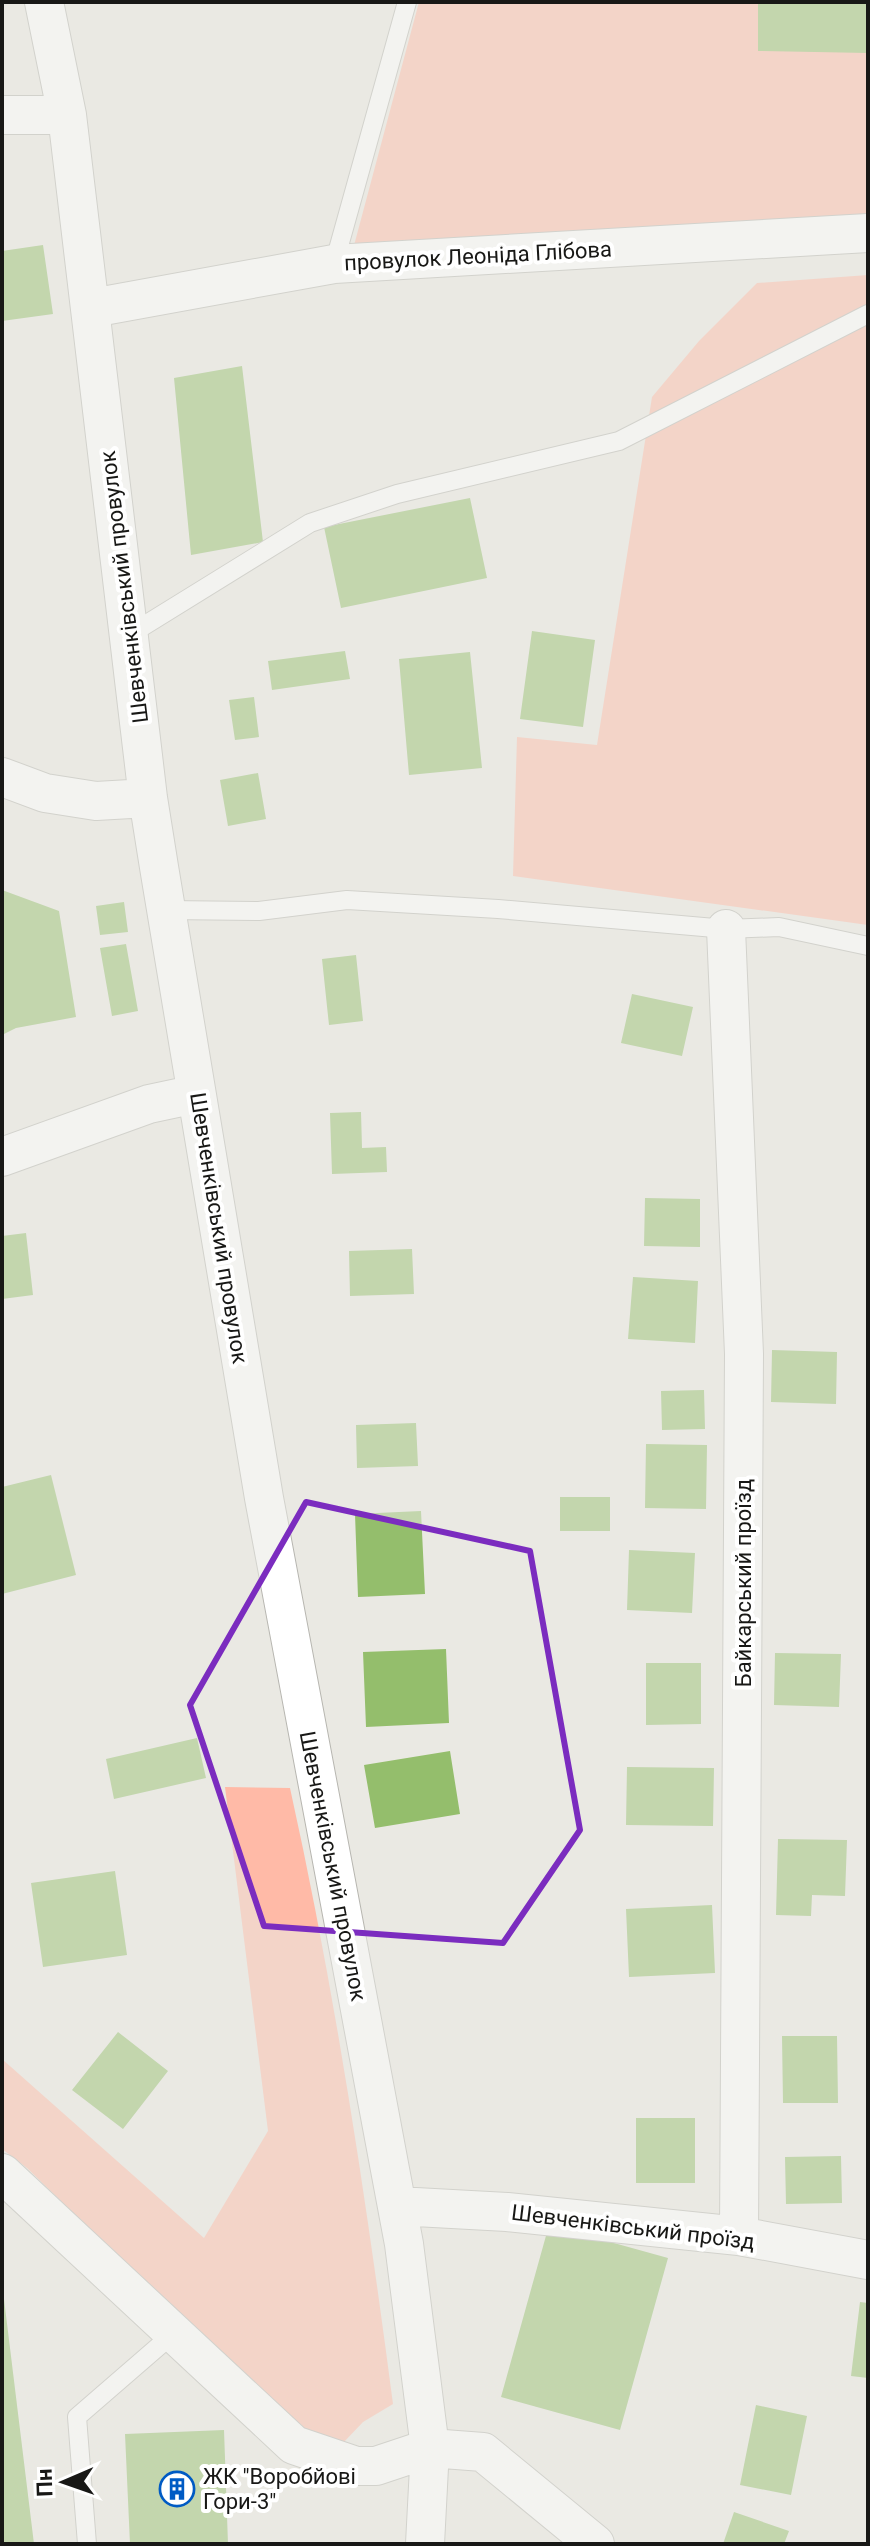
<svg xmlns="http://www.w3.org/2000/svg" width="870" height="2546" font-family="Roboto,sans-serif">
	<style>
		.green { fill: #ffbaa7 }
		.building { fill: #94be6c }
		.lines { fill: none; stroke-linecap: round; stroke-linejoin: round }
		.lane-casing { stroke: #b7b6b0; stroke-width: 20 }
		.street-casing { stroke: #b7b6b0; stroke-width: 40 }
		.lane { stroke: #fff; stroke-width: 18 }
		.street { stroke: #fff; stroke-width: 38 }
		.marked { fill: none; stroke: #7b2cbf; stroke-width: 6; stroke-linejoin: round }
		.labels { text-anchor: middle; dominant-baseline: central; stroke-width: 8; stroke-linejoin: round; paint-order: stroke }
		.street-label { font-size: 22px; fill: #181816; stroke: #fff }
		.poi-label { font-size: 22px; fill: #181816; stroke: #fff; text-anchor: start }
	</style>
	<rect width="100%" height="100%" fill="#eae9e3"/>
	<!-- green -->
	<path class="green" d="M419,2H868V217L352,253Z
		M868,275V925L513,876L517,737L597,745L652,397L699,341L757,283Z
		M225,1787L290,1788C335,1991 366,2198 393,2404L363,2422L343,2443L317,2442L275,2410L27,2168L2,2149V2059L204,2238L268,2131Z"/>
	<!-- building -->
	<path class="building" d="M758,2H868V53L758,51Z
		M43,245L53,314L2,321V251Z
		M242,366L263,542L191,555L174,378Z
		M470,498L487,578L341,608L324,527Z
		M532,631L595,640L583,727L520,719Z
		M345,651L350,679L272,690L268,661Z
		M470,652L482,768L409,775L399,659Z
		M254,697L259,737L235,740L229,700Z
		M258,773L266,819L228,826L220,780Z
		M2,890L59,911L76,1017L16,1028L2,1035Z
		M124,902L128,932L100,935L96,906Z
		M126,944L138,1011L112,1016L100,948Z
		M356,955L363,1021L329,1025L322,959Z
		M632,994L693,1007L682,1056L621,1043Z
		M361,1112L362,1148L386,1147L387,1172L332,1174L330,1113Z
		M645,1198L700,1199V1247L644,1246Z
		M26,1233L33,1295L2,1299V1236Z
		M412,1249L414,1294L350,1296L349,1251Z
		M633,1277L698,1281L695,1343L628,1339Z
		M772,1350L837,1352L836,1404L771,1402Z
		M704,1390L705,1429L662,1430L661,1391Z
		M416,1423L418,1466L357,1468L356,1425Z
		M646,1444L707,1445L706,1509L645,1508Z
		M51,1475L76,1575L2,1594V1487Z
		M560,1497H610V1531H560Z
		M421,1511L425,1594L358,1597L355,1514Z
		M629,1550L695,1553L692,1613L627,1610Z
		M446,1649L449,1723L366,1727L363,1652Z
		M775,1653L841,1654L839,1707L774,1705Z
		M646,1663H701V1724L646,1725Z
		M197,1738L206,1778L114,1799L106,1759Z
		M450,1751L460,1814L375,1828L364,1765Z
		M627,1767L714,1768L713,1826L626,1825Z
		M778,1839L847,1840L845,1896L812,1895L811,1916L776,1915Z
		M115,1871L127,1955L43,1967L31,1883Z
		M712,1905L715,1973L629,1977L626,1909Z
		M118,2032L168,2071L123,2129L72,2090Z
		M782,2036H837L838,2103H783Z
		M636,2118H695V2183H636Z
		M841,2156L842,2203L786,2204L785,2157Z
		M549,2225L668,2258L620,2430L501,2397Z
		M2,2299H4L34,2544H2Z
		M860,2302L868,2303V2378L851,2376Z
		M756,2405L807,2416L791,2495L740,2485Z
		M224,2430L228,2544H130L125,2434Z
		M734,2512L789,2531L784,2544H723Z"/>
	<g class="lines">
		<!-- lane casing -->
		<g class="lane-casing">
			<path id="lane" d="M334,264L407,2
				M129,635L310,523L397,494L619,441L868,314
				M166,910L259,911L347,900L498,909L726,929L779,927L868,946
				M87,2544L77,2417L174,2333"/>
		</g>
		<!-- street casing -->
		<g class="street-casing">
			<path id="street" d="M44,2L67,115L148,798L159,867L264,1498L404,2244L430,2448L425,2544
				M2,115H67
				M92,308L334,264L868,233
				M2,777L45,793L96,801L148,798
				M726,929L744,1354L739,2236
				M2,1157L149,1104L196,1094
				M2,2173L294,2445L356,2466H376L430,2448L483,2452L595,2544
				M397,2206L507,2212L739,2236L868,2260"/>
		</g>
		<!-- lane -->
		<use href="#lane" class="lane"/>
		<!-- street -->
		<use href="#street" class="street"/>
	</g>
	<!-- marked area -->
	<path d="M0 0H870V2546H0ZM306,1502L530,1551L580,1830L503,1943L264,1926L190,1705Z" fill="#eae9e3" fill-opacity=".55" fill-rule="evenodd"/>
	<path class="marked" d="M306,1502L530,1551L580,1830L503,1943L264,1926L190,1705Z"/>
	<!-- icons -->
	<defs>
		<g id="building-ring" transform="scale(1.8)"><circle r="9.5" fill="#fff" stroke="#005bc4" stroke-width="1.5"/><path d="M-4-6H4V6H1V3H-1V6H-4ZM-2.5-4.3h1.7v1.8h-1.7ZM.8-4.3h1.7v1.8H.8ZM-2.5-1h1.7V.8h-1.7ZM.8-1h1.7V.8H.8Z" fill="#005bc4"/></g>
	</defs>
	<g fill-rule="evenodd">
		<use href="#building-ring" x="177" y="2489"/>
	</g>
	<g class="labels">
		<!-- street labels -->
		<g class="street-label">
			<text transform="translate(478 256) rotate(-3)">провулок Леоніда Глібова</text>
			<text transform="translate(124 587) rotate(-97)">Шевченківський провулок</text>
			<text transform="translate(219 1228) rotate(81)">Шевченківський провулок</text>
			<text transform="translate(743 1583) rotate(-90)">Байкарський проїзд</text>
			<text transform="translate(333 1866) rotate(79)">Шевченківський провулок</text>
			<text transform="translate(633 2227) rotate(7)">Шевченківський проїзд</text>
		</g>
		<!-- poi labels -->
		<g class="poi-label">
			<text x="203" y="2476">ЖК "Воробйові<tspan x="203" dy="25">Гори-3"</tspan></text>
		</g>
	</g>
	<!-- border -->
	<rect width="870" height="2546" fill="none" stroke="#181816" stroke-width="8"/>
	<!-- north arrow -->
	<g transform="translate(64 2482) rotate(268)" stroke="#ffffff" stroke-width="6" paint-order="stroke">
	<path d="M0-6L14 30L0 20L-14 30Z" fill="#181816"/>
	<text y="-12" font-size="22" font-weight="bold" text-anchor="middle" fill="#181816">Пн</text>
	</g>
</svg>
